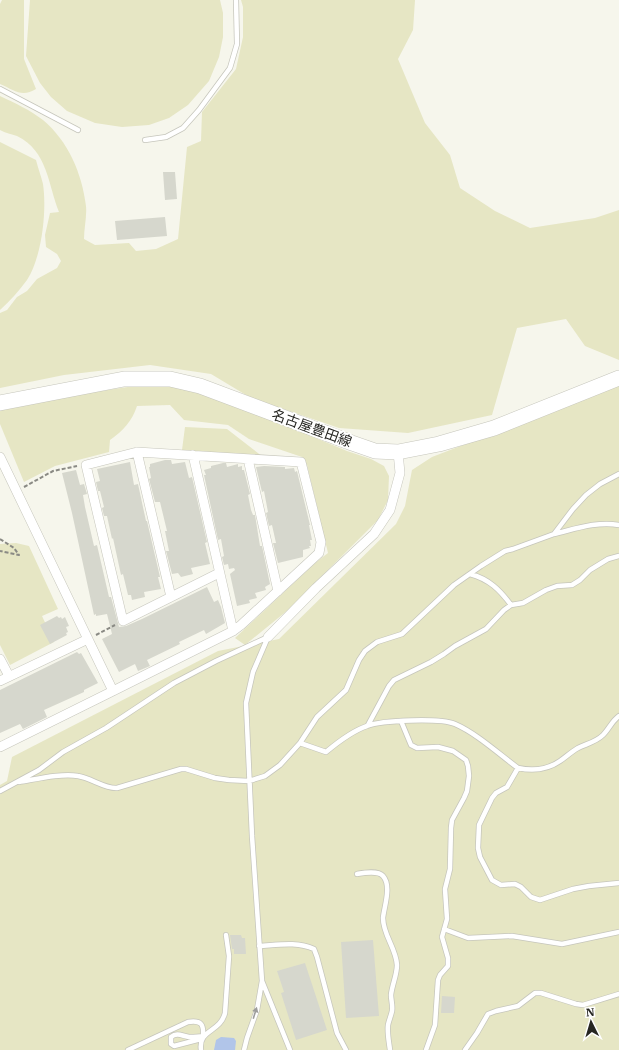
<svg xmlns="http://www.w3.org/2000/svg" width="619" height="1050" font-family="'IBM Plex Serif','Noto Sans JP',serif">
	<style>
		.green { fill: #e6e6c4 }
		.water { fill: #b1c5e9 }
		.building { fill: #d6d7cd }
		.lines { fill: none; stroke-linecap: round; stroke-linejoin: round }
		.lane-casing { stroke: #c6c6bc; stroke-width: 6 }
		.street-casing { stroke: #c6c6bc; stroke-width: 10 }
		.primary-casing { stroke: #c6c6bc; stroke-width: 16 }
		.path { stroke: #8a8a84; stroke-width: 2; stroke-dasharray: 4 2; stroke-linecap: butt }
		.lane { stroke: #fff; stroke-width: 4.5 }
		.street { stroke: #fff; stroke-width: 9 }
		.primary { stroke: #fff; stroke-width: 15 }
		.oneway { fill: #9d9d9c }
		.labels { text-anchor: middle; dominant-baseline: central; stroke-width: 3.5; stroke-linejoin: round; paint-order: stroke }
		.street-label { font-size: 14px; fill: #262622; stroke: #fff }
	</style>
	<rect width="100%" height="100%" fill="#f6f6ec"/>
	<!-- green -->
	<path class="green" d="M2,0H24V59L36,89C22,98 14,90 0,84V4Z
		M30,0H220L223,13V37L219,57L209,81L188,105L169,118L149,125L122,127L95,123L67,111L51,97L40,83L26,56Z
		M241,0H415L413,30L398,59L425,123L450,155L460,188L495,211L530,228L595,218L619,210V360L585,346L566,319L517,328L492,415L408,433L339,428L251,398L211,374L150,365L64,375L0,388V313L7,310L17,297L27,291L37,279L57,268L61,261L57,254L46,247L45,235L50,213L59,212C48,185 48,151 17,136C12,134 5,133 0,130V96C15,103 30,110 43,120C68,141 82,173 86,206C87,217 84,228 84,239L95,245L129,243L136,251L156,249L178,239L187,147L201,141L202,112L236,69L243,37V7Z
		M0,142L36,160C38,168 41,176 43,184C47,210 42,257 27,280C19,291 10,301 0,310Z
		M141,385H163L186,388L213,395L347,451L371,459L384,466L389,476L388,500L378,520L288,610L245,645L235,638L315,563L328,553L307,465L302,457L249,439L228,425L184,420L170,405L137,406C132,421 123,431 110,440L109,452L55,466L24,482L0,424V406Z
		M619,385V1050H0V785L7,781L12,757L218,651L279,639L396,524L405,506L412,470L432,457Z
		M185,427L227,429L263,457L182,450Z
		M16,543L29,546L58,609L42,616L54,642L10,665L0,645V544Z"/>
	<!-- water -->
	<path class="water" d="M221,1037L234,1038L236,1041L235,1050H214L216,1040Z"/>
	<!-- building -->
	<path class="building" d="M163,172H175L177,199L165,200Z
		M165,217L167,236L117,240L115,221Z
		M165,460H171L172,464L185,462L189,478L192,477L207,542L205,543L210,564L191,568L193,574L181,577L178,573L172,574L166,551H169L165,531H167L160,502H155L149,479L151,478L149,467H150V464Z
		M130,462L134,485L138,484L146,521H147L160,577H158L161,589L144,592L145,597L132,600L131,595H128L123,574L121,575L113,538L112,539L107,516H104L102,508L104,507L100,491H98L96,482L100,481L97,469Z
		M223,463H226L227,467L238,464V467L242,466V470H244L250,494L248,495L251,510L253,515H255L260,546H262L270,584L265,587L266,590L255,593L257,598L249,600L250,603L237,606L230,574L235,570L234,568L229,569L228,564L224,565L222,557L224,556L221,539L218,540L204,475H206L204,470L211,468V466Z
		M264,466L285,467V469L294,468L295,472L297,471L310,525H309L312,540H310L311,546H309L310,548L303,550V557L278,563L273,543H276L272,525L269,526L266,513L268,512L264,491L262,492L256,467Z
		M76,470L80,485L84,484L87,494L83,495L85,507L94,546L97,545L109,597H111L119,627L126,626L142,619L207,587L214,602L218,600L221,607L225,623L206,634L204,630L179,642L180,644L147,660L150,666L138,671L135,664L119,672L102,639L112,634L107,614L96,616V614L94,615L72,513L62,473Z
		M57,616L59,618L61,617L62,619L65,617L69,626L66,627L68,632L66,633L67,635L50,644L40,625Z
		M77,652L79,654L81,653L98,683L84,690V692L44,710L47,717L23,729L20,724L0,733V690Z
		M230,935H241L242,938H245L246,954H234V949H232Z
		M373,940L379,1016L346,1018L341,942Z
		M305,963L327,1030L296,1040L281,993L284,992L277,971Z
		M442,996L455,997L454,1013H441Z"/>
	<g class="lines">
		<!-- lane casing -->
		<g class="lane-casing">
			<path id="lane" d="M0,89L78,130
				M145,140L166,137L183,128L199,110L230,68L237,44L236,0
				M554,534C575,529 597,521 619,525
				M470,574C489,579 500,590 511,605
				M401,721L411,745L417,748L438,747L453,751L466,760L468,766L469,776L467,791L464,798L452,820L451,828L450,869L445,889L447,919L442,937L448,958V966L440,975L438,980L435,1025L426,1050
				M368,725L389,686L394,680L431,662L444,654L455,646L486,629L504,610L511,605L523,603L546,590L557,586L572,585L580,580L590,570L608,559L619,556
				M300,743L326,752C338,742 352,731 367,726C382,720 440,718 455,724C476,733 499,754 518,768C532,771 547,770 560,761C566,757 571,752 578,748C586,744 596,742 603,735C609,729 612,721 619,716
				M518,768L507,787L496,793L492,798L479,825L478,848L480,857L492,880L501,885L515,884L521,887L531,897L540,900L573,889L589,886L619,883
				M19,782C37,779 62,773 78,776C91,778 105,789 117,788L181,769H186L215,778L229,780L249,781L265,776L280,765L300,743L317,717L346,690L359,660L365,651L377,642L402,634L454,585L481,566L505,551L513,549L554,534L573,509L586,495L600,484L619,474
				M0,791L39,770L63,752L106,728L174,683L216,661L268,637
				M357,874C363,873 378,870 383,876C392,886 384,907 383,918C383,935 396,948 397,965C397,975 392,985 391,995C391,1000 393,1006 392,1011C391,1016 389,1020 388,1025C387,1033 389,1042 390,1050
				M444,929L468,938L512,936L562,944L619,932
				M259,946C277,945 297,941 314,949L317,957L337,1033L346,1050
				M262,981L252,836L246,703L253,672L268,637
				M128,1050L188,1022C201,1020 204,1024 203,1036C198,1037 194,1037 189,1037C182,1036 177,1032 171,1037V1044L174,1046L201,1039
				M201,1050C198,1029 220,1033 225,1013L229,956L226,935
				M244,1050L247,1038L257,1010L262,981L290,1050
				M465,1050L477,1033L488,1014L496,1011L518,1006L535,993H541L576,1004L583,1005L619,994"/>
		</g>
		<!-- street casing -->
		<g class="street-casing">
			<path id="street" d="M137,452L171,597
				M193,455L233,631
				M0,457L113,691L0,747
				M248,459L278,591
				M268,637L316,588L374,534L390,510L400,473L398,452
				M0,659L9,676
				M0,681L88,639
				M113,691L233,631L241,625L319,553L321,542L301,462L137,452L86,465L123,621L219,573"/>
		</g>
		<!-- primary casing -->
		<g class="primary-casing">
			<path id="primary" d="M0,403L124,379H170L200,386L352,443L375,451L398,452L439,444L494,428L619,378"/>
		</g>
		<!-- path -->
		<path class="path" d="M24,487L53,471L77,466
			M0,539L14,548L19,555L0,551
			M96,635L115,625"/>
		<!-- lane -->
		<use href="#lane" class="lane"/>
		<!-- street -->
		<use href="#street" class="street"/>
		<!-- primary -->
		<use href="#primary" class="primary"/>
	</g>
	<!-- one-way arrows -->
	<defs><path id="oneway-solid" d="M-6-.8H1V-3.2L6.5 0L1 3.2V.8H-6Z"/></defs>
	<use class="oneway" href="#oneway-solid" transform="translate(255 1013) rotate(-73)"/>
	<g class="labels">
		<!-- street labels -->
		<g class="street-label">
			<text transform="translate(312 428) rotate(20)">名古屋豊田線</text>
		</g>
	</g>
	<!-- north arrow -->
	<g transform="translate(591 1022) rotate(355)" stroke="#ffffff" stroke-width="3" paint-order="stroke">
	<path d="M0-3L7 15L0 10L-7 15Z" fill="#262622"/>
	<text y="-6" font-size="11" font-weight="bold" text-anchor="middle" fill="#262622">N</text>
	</g>
</svg>
